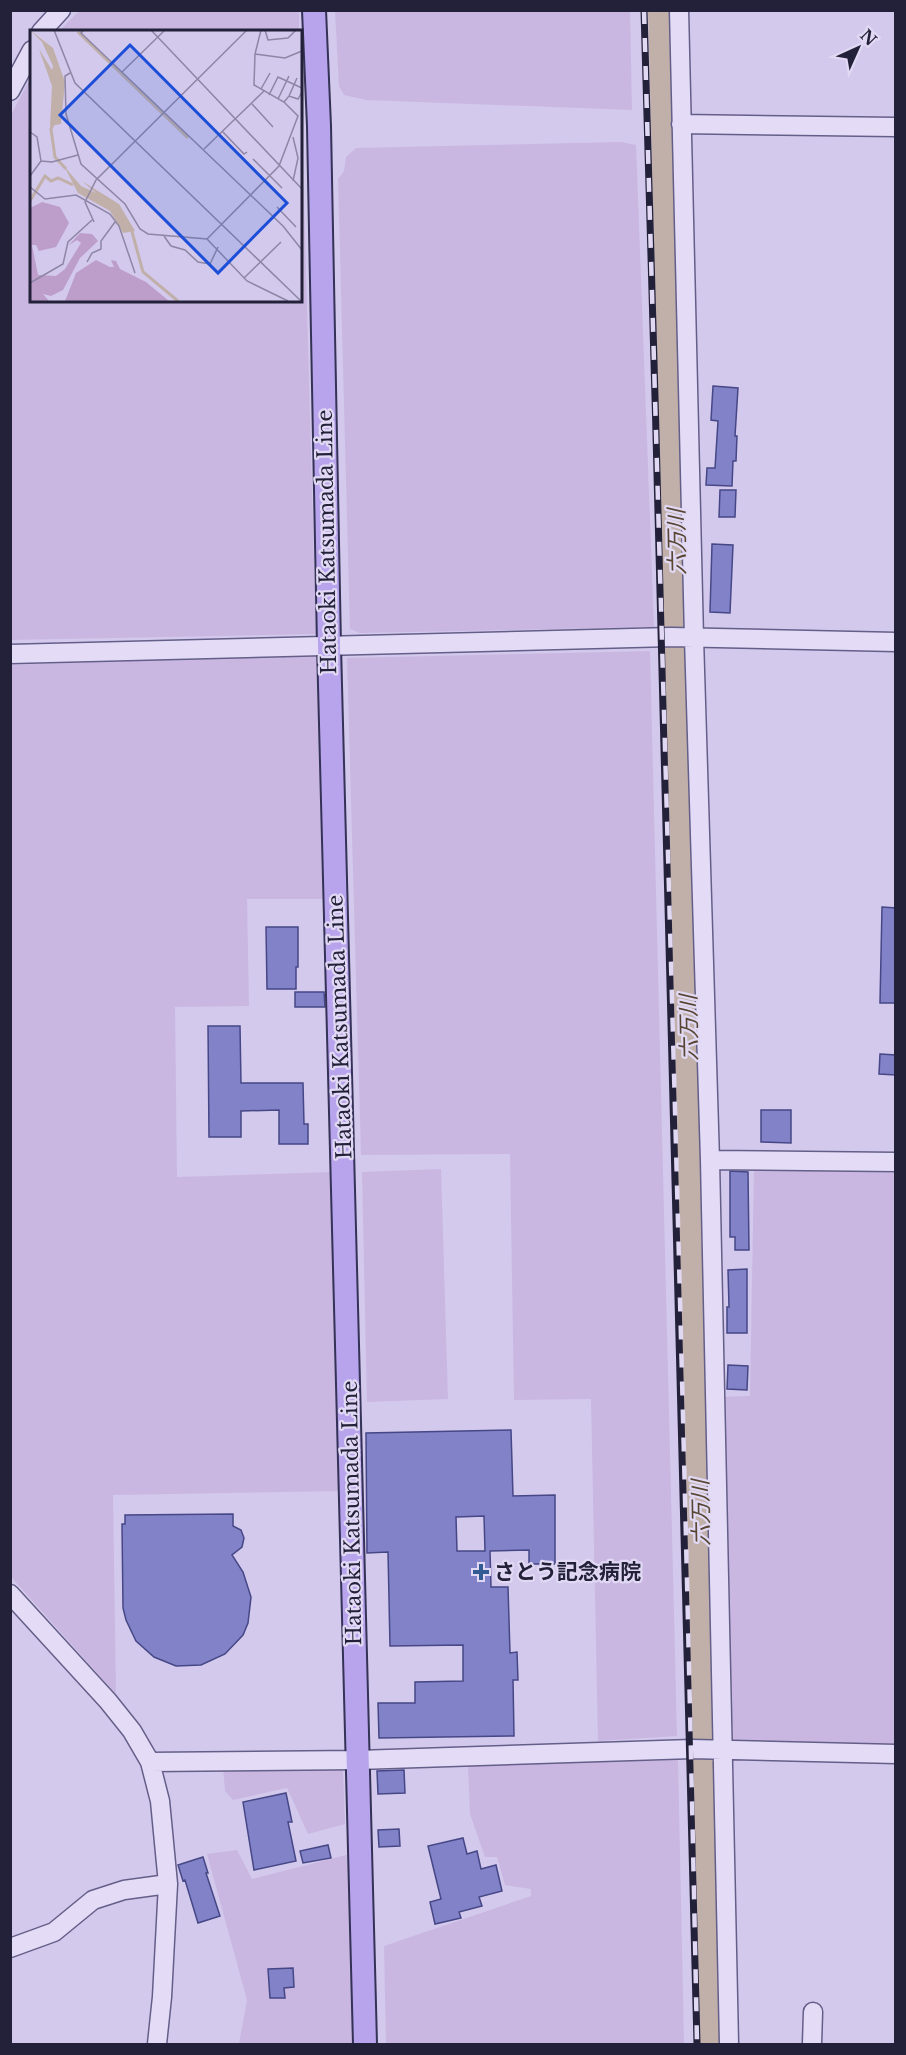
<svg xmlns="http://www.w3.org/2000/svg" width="906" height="2055" font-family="'Libre Baskerville','Noto Sans JP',serif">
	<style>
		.farmland { fill: #c9b7e2 }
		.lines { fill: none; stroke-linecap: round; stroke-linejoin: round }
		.river { stroke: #c1b0aa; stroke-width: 30 }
		.building { fill: #8282c8; stroke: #464786; stroke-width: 1.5; fill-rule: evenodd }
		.minor-casing { stroke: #645f88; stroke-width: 21 }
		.major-casing { stroke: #343256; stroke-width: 26 }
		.minor { stroke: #e4dcf7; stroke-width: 18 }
		.major { stroke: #b8a4ec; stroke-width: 22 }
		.rail-casing { stroke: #232139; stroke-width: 7 }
		.rail { stroke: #e1d9f4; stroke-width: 4.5; stroke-dasharray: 14; stroke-linecap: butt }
		.poi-dot { fill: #325b93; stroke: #e1d9f4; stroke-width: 2 }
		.labels { text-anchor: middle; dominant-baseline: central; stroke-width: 4.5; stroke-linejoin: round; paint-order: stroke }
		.street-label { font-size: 21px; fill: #232139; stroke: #e1d9f4 }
		.poi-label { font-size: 21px; font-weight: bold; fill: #232139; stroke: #e1d9f4; text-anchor: start }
		.water-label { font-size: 22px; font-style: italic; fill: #584632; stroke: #e1d9f4 }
		.inset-river { fill: none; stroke: #c1b0aa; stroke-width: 3 }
		.inset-road { fill: none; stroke: #8d86a4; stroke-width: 1.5 }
		.view { fill: #1d4ed8; fill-opacity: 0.15; stroke: #1d4ed8; stroke-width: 3 }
		.inset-edge { fill: none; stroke: #232139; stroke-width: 3 }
	</style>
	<rect width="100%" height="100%" fill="#d3c9ec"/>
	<!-- farmland -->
	<path class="farmland" d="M79,11H299V31H59Z
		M335,11H630L632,110L366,100L344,95L339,86Z
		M300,55L316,634L11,640V115L31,77L32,300H300Z
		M621,142L636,145L654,627L360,633L350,629L338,179L344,171L346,157L356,148Z
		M650,651L677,1736L598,1741L591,1399L514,1400L510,1154L361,1155L347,658Z
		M317,654L325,899H247L249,1006L175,1007L177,1177L332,1172L339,1491L113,1495L116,1694L11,1577V665Z
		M754,1167L895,1173V1745L733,1740L718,1397L750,1396Z
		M441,1169L448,1399L367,1402L362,1172Z
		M678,1760L684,2044H386L384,1946L531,1896V1889L505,1885L497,1857H485L470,1814L468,1765Z
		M223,1768L343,1769L345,1824L308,1834L287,1788L233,1800L225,1791Z
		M237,1850L252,1879L350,1854L354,2044H239L247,2000L207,1854Z"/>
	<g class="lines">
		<!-- river -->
		<path class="river" d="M663,10L714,2044"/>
	</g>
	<!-- building -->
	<path class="building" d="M713,386L738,388L735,436H737L736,461H733L732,486L706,485L707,468H715L718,421L711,420Z
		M720,490H736L735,517H719Z
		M712,544L733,545L730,613L710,612Z
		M882,907L896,908V1003H880Z
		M266,927H298V967H296V989H267Z
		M295,992H324L325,1007H295Z
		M208,1026H240L241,1083H303L304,1124H308V1144H279V1110L241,1111V1137H209Z
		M880,1054L896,1055V1075L879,1074Z
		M761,1110H791V1143L761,1142Z
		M730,1171L748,1172L749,1250H735V1237H730Z
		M747,1269V1333H727V1307H729L728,1270Z
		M728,1365L748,1366L747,1390L727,1389Z
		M511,1430L513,1496L555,1495V1564H529V1550L490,1551L491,1587H508L510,1653L517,1652L518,1680H513L514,1736L379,1738L378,1703H415V1682L463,1681V1645L390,1646L388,1552L367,1553L366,1433ZM484,1516L485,1551H457L456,1517Z
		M233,1514V1526L241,1530L244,1538L242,1547L232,1555L243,1572L251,1597L248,1623L243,1635L225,1654L201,1665L176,1666L154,1657L136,1641L126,1620L123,1608L122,1524H125V1515Z
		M404,1770L405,1793L378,1794L377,1771Z
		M286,1793L292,1822H288L296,1861L254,1870L243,1802Z
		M399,1829L400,1846L379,1847L378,1830Z
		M463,1838L467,1854L477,1851L481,1869L496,1865L502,1891L479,1897L482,1906L459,1912L461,1918L435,1924L430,1902L441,1899L428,1846Z
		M328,1845L331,1858L303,1863L300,1851Z
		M203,1857L208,1873H206L220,1916L198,1923L185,1880L183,1881L178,1865Z
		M293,1968L294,1987L284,1988L285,1998H270L268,1969Z"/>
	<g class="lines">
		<!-- minor casing -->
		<g class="minor-casing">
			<path id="minor" d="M679,10L694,638L710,1160L729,2044
				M41,32L61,10
				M10,91L32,50
				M681,124L896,127
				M10,654L671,637L896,642
				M710,1160L896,1162
				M10,1594L108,1701L132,1731L150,1762L160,1801L168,1884L162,1997L157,2044
				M150,1762L358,1760L692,1749L896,1754
				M10,1948L54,1932L93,1900L124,1890L168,1884
				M812,2044L813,2012"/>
		</g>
		<!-- major casing -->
		<g class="major-casing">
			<path id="major" d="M314,10L319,126L329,646L365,2044"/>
		</g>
		<!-- minor -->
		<use href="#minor" class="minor"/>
		<!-- major -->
		<use href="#major" class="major"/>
		<!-- rail casing -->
		<g class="rail-casing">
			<path id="rail" d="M644,10C663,688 684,1366 697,2044"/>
		</g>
		<!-- rail -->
		<use href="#rail" class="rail"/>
	</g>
	<!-- markers -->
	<path class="poi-dot" d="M478 1563h6v6h6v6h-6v6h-6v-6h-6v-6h6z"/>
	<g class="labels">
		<!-- street labels -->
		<g class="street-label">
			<text transform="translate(327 542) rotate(-91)">Hataoki Katsumada Line</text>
			<text transform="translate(340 1027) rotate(-92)">Hataoki Katsumada Line</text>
			<text transform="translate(352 1513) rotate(-91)">Hataoki Katsumada Line</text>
		</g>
		<!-- poi labels -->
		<g class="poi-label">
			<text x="494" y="1572">さとう記念病院</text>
		</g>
		<!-- water labels -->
		<g class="water-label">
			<text transform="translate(677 542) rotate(-91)">六万川</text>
			<text transform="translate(689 1028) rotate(-91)">六万川</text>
			<text transform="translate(701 1513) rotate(-91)">六万川</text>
		</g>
	</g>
	<!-- overview -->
	<g transform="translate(30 30)">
		<rect width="272" height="272" fill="#d3c9ec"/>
		<path d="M12,172L30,177L39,193L26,217L9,221L6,215H2L8,245L26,246L35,239L51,213L47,210L39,215L50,203L62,204L68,211L50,228L33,260L21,266L13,264L19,271H0V178ZM66,230L80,237H84L81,230L86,231L90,239L116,252L139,271H35L46,243Z" fill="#bd9dca"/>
		<path d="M0,0L23,18L35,52L31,94L20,96L22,56L9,19L22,40L23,36L12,12ZM34,136L51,156L66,163L52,151L89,174L105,201L93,203L80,181L48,163Z" fill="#c1b0aa"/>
		<path class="inset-river" d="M52,1L49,3L158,108M24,92L21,99L25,127L36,139M0,171L15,146L21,151L28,148L43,155M101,198L113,242L148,271"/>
		<path class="inset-road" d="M24,0L45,53L271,271M54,0L51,3L253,196L272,220M121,0L272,159M235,0L238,10L258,8L266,0M225,24L255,28L272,21M92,42L135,0M40,43L35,46L36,84L51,134L95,174L110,199L118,204L177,209L217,251L258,271M231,59L240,43M239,65L248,47L272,58M259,66L267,48M248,69L259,46M254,72L259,66L268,69L272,62M222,74L243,97M192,101L214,124L217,122M0,102L7,107L11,131L0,146M263,107L268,128L263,151M174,119L234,61M223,129L252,158M11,131L22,132L48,125M0,157L15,169L46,165L80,184L89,196L105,243M247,177L266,197M64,192L55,172L66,150L217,0M134,206L141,216L155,220L168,232L180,234L188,217M177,209L249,136L268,86L254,72L224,55L225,24L231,0M57,232L62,223L71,219V211L85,192M214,248L251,212M0,253L33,234L38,212L62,190"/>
		<path class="view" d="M100,15L257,173L188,243L30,85Z"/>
		<rect width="272" height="272" class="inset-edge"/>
	</g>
	<!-- border -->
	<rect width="906" height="2055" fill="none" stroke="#232139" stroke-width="24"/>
	<!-- north arrow -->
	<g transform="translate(858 48) rotate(45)" stroke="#e1d9f4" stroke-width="4.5" paint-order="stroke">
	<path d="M0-4.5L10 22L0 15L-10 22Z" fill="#232139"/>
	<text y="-9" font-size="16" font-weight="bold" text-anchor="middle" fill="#232139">N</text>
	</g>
</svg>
